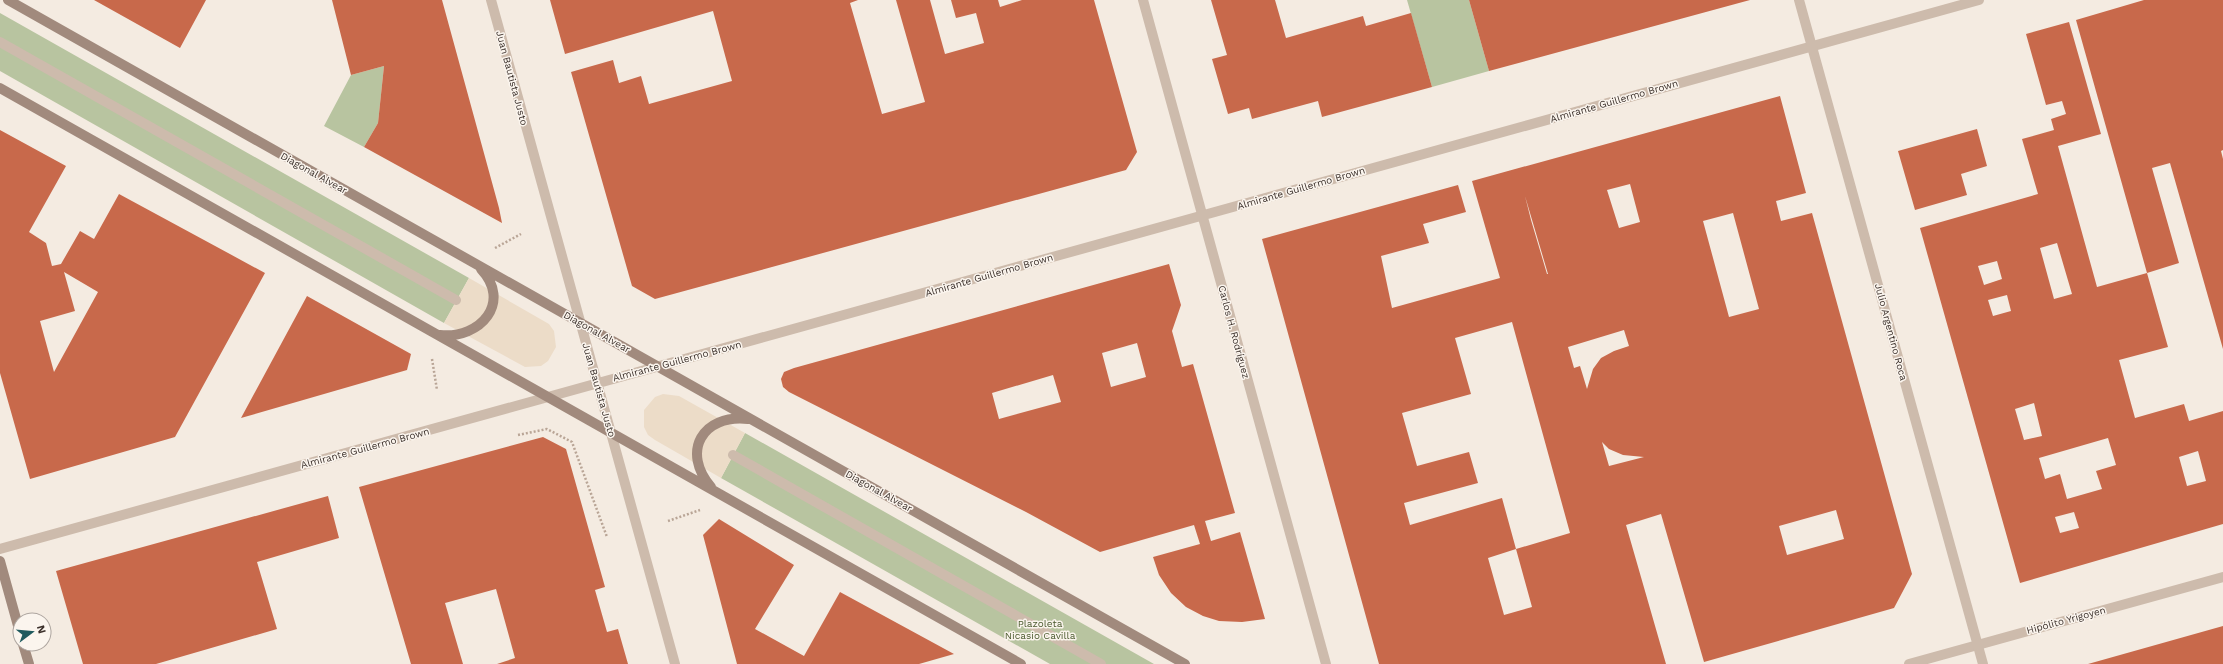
<svg xmlns="http://www.w3.org/2000/svg" width="2223" height="664" font-family="'Work Sans',sans-serif">
	<style>
		.green { fill: #b8c4a0 }
		.plaza { fill: #ecdcc8 }
		.building { fill: #c8694b; fill-rule: evenodd }
		.lines { fill: none; stroke-linecap: round; stroke-linejoin: round }
		.path { stroke: #b9a596; stroke-width: 2.5; stroke-dasharray: 2 2; stroke-linecap: butt }
		.pedestrian { stroke: #cdbbac; stroke-width: 10 }
		.minor { stroke: #cdbbac; stroke-width: 10 }
		.tertiary { stroke: #cdbbac; stroke-width: 10 }
		.secondary { stroke: #a18a7d; stroke-width: 10 }
		.labels { text-anchor: middle; dominant-baseline: central; stroke-width: 3; stroke-linejoin: round; paint-order: stroke }
		.street-label { font-size: 10px; fill: #3b302b; stroke: #fbf5ee }
		.park-label { font-size: 10px; fill: #4a5a2e; stroke: #fbf5ee }
	</style>
	<rect width="100%" height="100%" fill="#f4ebe1"/>
	<!-- green -->
	<path class="green" d="M1407,0H1469L1489,71L1432,87Z
		M0,13L469,278L444,323L0,71Z
		M384,66L378,123L364,147L324,126L351,75Z
		M745,433L1154,664H1050L721,478Z"/>
	<!-- plaza -->
	<path class="plaza" d="M469,278L549,324L554,331L556,347L548,361L541,366L525,367L444,323Z
		M663,394L679,396L745,433L721,478L655,440L648,435L644,427V410L655,397Z"/>
	<!-- building -->
	<path class="building" d="M94,0H206L180,48Z
		M332,0H442L499,208L502,223L364,147L378,123L384,66L351,75Z
		M550,0H858L850,3L882,114L925,102L896,0H930L945,54L984,43L976,13L956,18L951,0H998L1000,7L1022,0H1094L1137,152L1126,170L655,299L632,286L571,72L613,60L619,83L641,76L649,104L732,81L713,11L565,54Z
		M1211,0H1275L1286,38L1363,16L1366,26L1411,13L1432,87L1322,117L1318,101L1252,119L1249,108L1228,114L1212,59L1227,55Z
		M1469,0H1750L1489,71Z
		M2144,0H2223V150L2221,151L2223,159V349L2170,163L2152,168L2179,263L2147,273L2076,20Z
		M2069,22L2101,134L2058,146L2097,287L2147,273L2168,347L2119,360L2135,418L2184,404L2189,421L2223,411V524L2020,583L1920,228L2038,194L2022,139L2054,130L2051,119L2066,114L2062,101L2046,105L2026,34ZM2057,243L2072,294L2054,299L2040,248ZM1997,261L2002,279L1984,285L1978,266ZM2007,295L2011,311L1993,316L1988,300ZM2034,403L2042,436L2024,440L2015,409ZM2108,438L2116,465L2096,471L2102,489L2067,499L2060,474L2045,479L2039,458ZM2198,451L2206,481L2187,486L2179,457ZM2074,512L2079,528L2060,533L2055,517Z
		M1780,96L1806,193L1776,201L1781,221L1812,213L1912,574L1894,608L1704,662L1661,514L1626,525L1666,664H1379L1262,239L1458,185L1466,212L1423,224L1429,243L1381,256L1392,308L1500,278L1472,181ZM1630,184L1640,222L1619,228L1607,190ZM1525,196L1548,274H1547L1531,220ZM1733,213L1759,309L1729,317L1703,221ZM1512,322L1570,533L1516,549L1532,607L1504,615L1488,558L1516,549L1502,498L1410,525L1404,503L1478,483L1469,452L1417,466L1402,413L1471,394L1455,338ZM1624,330L1629,346L1614,351L1601,358L1593,369L1587,389L1580,366L1574,368L1568,347ZM1602,442L1609,449L1623,455L1644,457L1609,466ZM1836,510L1844,539L1787,555L1779,526Z
		M1977,129L1987,166L1961,174L1967,195L1915,210L1898,151Z
		M0,130L66,166L29,232L46,243L52,266L61,264L80,231L94,239L119,194L265,273L175,437L30,479L0,373ZM64,272L98,292L54,372L40,321L75,311Z
		M1169,264L1181,305L1172,331L1182,367L1193,364L1235,513L1205,521L1211,541L1240,532L1265,619L1242,622L1219,621L1203,616L1186,607L1171,593L1159,575L1153,557L1200,544L1194,525L1100,552L1026,512L789,392L783,387L781,379L784,372L794,368ZM1137,343L1146,377L1111,387L1102,353ZM1053,375L1061,402L999,419L992,393Z
		M307,296L411,354L407,370L241,418Z
		M543,437L566,449L605,587L595,590L607,632L618,629L628,664H497L515,658L496,589L445,603L463,664H411L359,487Z
		M328,496L339,538L257,562L277,629L156,664H83L56,571Z
		M719,519L794,565L755,629L804,656L840,592L954,654L919,664H737L703,535Z
		M2223,626V664H2088Z"/>
	<g class="lines">
		<!-- path -->
		<path class="path" d="M495,248L521,234
			M432,359L437,390
			M518,435L547,429L572,442L607,537
			M668,521L700,510"/>
		<!-- pedestrian -->
		<path class="pedestrian" d="M0,42L456,300
			M733,455L1101,664"/>
		<!-- minor -->
		<path class="minor" d="M491,0L675,664
			M1143,0L1326,664
			M0,549L1979,0
			M1909,664L2223,577"/>
		<!-- tertiary -->
		<path class="tertiary" d="M1799,0L1983,664"/>
		<!-- secondary -->
		<path class="secondary" d="M8,0L1185,664
			M0,88L1021,664
			M440,335C481,339 512,302 481,269
			M711,487C681,452 702,414 748,419
			M0,561L20,633
			M23,644L29,664"/>
	</g>
	<g class="labels">
		<!-- street labels -->
		<g class="street-label">
			<text transform="translate(512 78) rotate(75)">Juan Bautista Justo</text>
			<text transform="translate(1614 101) rotate(-16)">Almirante Guillermo Brown</text>
			<text transform="translate(314 173) rotate(29)">Diagonal Alvear</text>
			<text transform="translate(1301 188) rotate(-16)">Almirante Guillermo Brown</text>
			<text transform="translate(989 275) rotate(-16)">Almirante Guillermo Brown</text>
			<text transform="translate(597 332) rotate(29)">Diagonal Alvear</text>
			<text transform="translate(1234 332) rotate(75)">Carlos H. Rodríguez</text>
			<text transform="translate(1891 332) rotate(75)">Julio Argentino Roca</text>
			<text transform="translate(677 361) rotate(-15)">Almirante Guillermo Brown</text>
			<text transform="translate(599 390) rotate(74)">Juan Bautista Justo</text>
			<text transform="translate(365 448) rotate(-15)">Almirante Guillermo Brown</text>
			<text transform="translate(879 491) rotate(29)">Diagonal Alvear</text>
			<text transform="translate(2066 620) rotate(-15)">Hipólito Yrigoyen</text>
		</g>
		<!-- park labels -->
		<g class="park-label">
			<text x="1040" y="623">Plazoleta<tspan x="1040" dy="12">Nicasio Cavilla</tspan></text>
		</g>
	</g>
	<!-- north arrow -->
	<g transform="translate(32 632) rotate(74)"><circle r="19" fill="#fbf5ee" stroke="#aea6a0"/>
	<path d="M0-3L7 15L0 10L-7 15Z" fill="#1f5a5e"/>
	<text y="-6" font-size="11" font-weight="bold" text-anchor="middle" fill="#3b302b">N</text>
	</g>
</svg>
